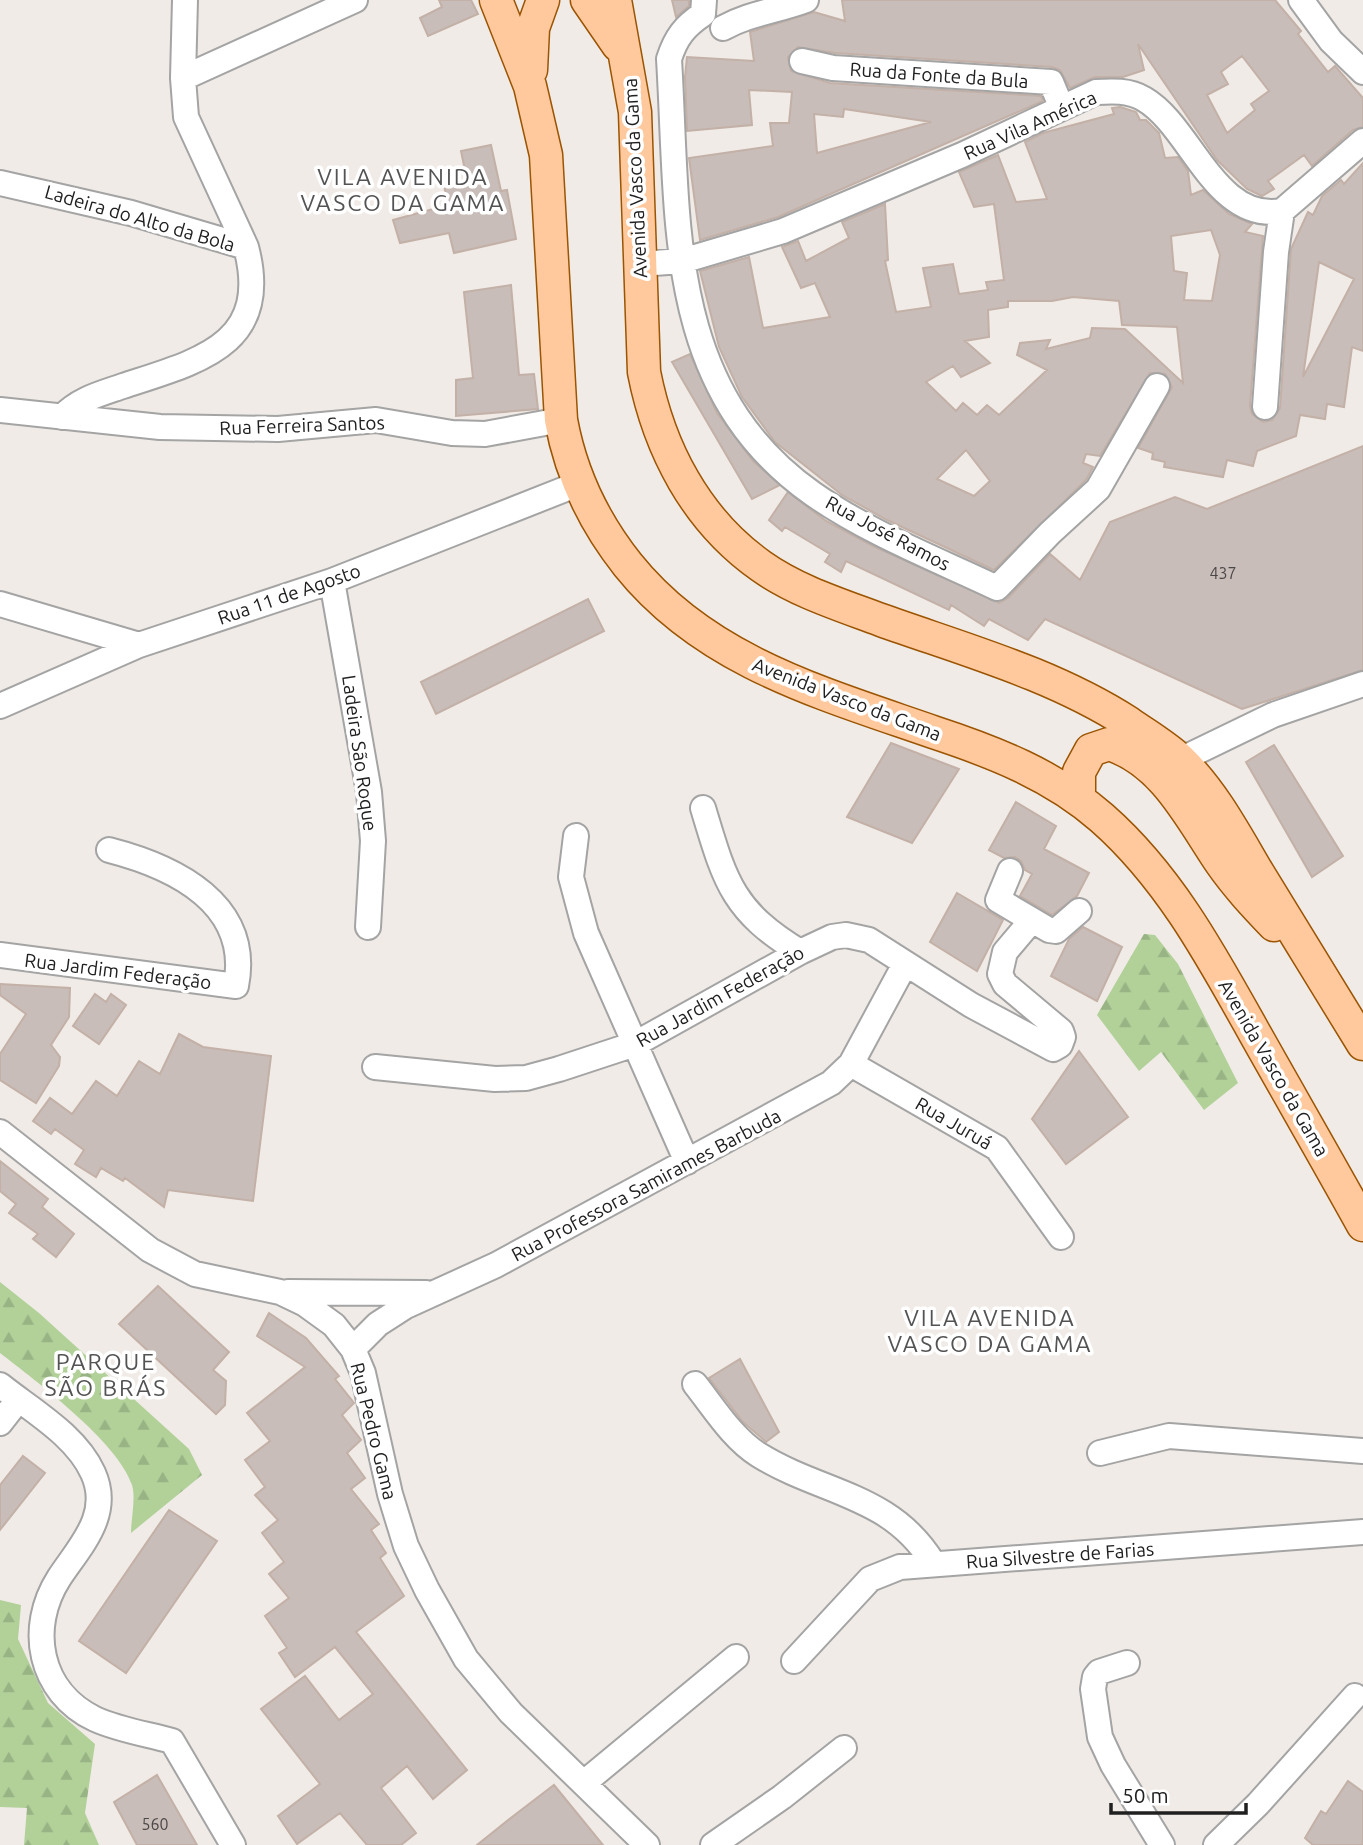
<svg xmlns="http://www.w3.org/2000/svg" width="1363" height="1845" font-family="Ubuntu,sans-serif">
	<style>
		.forest { fill: url(#forest-firs) }
		.building { fill: #c8bdb9; stroke: #c3b0a7; stroke-width: 2; fill-rule: evenodd }
		.lines { fill: none; stroke-linecap: round; stroke-linejoin: round }
		.minor-casing { stroke: #a4a4a4; stroke-width: 28 }
		.major-casing { stroke: #9b5400; stroke-width: 35 }
		.minor { stroke: #fff; stroke-width: 24 }
		.major { stroke: #ffc89d; stroke-width: 32 }
		.labels { text-anchor: middle; dominant-baseline: central; stroke-width: 7; stroke-linejoin: round; paint-order: stroke }
		.number-label { font-size: 16px; fill: #4a4746 }
		.street-label { font-size: 19px; fill: #202020; stroke: #fff }
		.quarter-label { font-size: 23px; letter-spacing: 2px; fill: #535353; stroke: #fff }
	</style>
	<defs>
		<pattern id="forest-firs" width="22" height="20" patternUnits="userSpaceOnUse" patternTransform="scale(1.75)"><rect width="22" height="20" fill="#b1d199"/><path d="M5 1l3.5 6h-7zM16 11l3.5 6h-7z" fill="#98b384"/></pattern>
	</defs>
	<rect width="100%" height="100%" fill="#f0ebe6"/>
	<!-- forest -->
	<path class="forest" d="M1144,934L1155,935L1178,964L1238,1083L1204,1110L1161,1052L1139,1071L1097,1015Z
		M0,1282L39,1313L189,1449L202,1475L131,1533C131,1519 136,1498 132,1485C118,1442 36,1381 0,1353Z
		M0,1600L21,1605L18,1639L48,1703L95,1744L85,1813L99,1845H24L27,1808L0,1807Z"/>
	<!-- building -->
	<path class="building" d="M439,0H471L478,14L428,36L420,18L442,7Z
		M672,0H689V6L676,17Z
		M842,0H1275L1301,31L1298,34L1328,72L1335,66L1363,98V127L1353,130L1312,166L1304,155L1268,181L1274,189L1262,196L1247,189L1217,160L1138,44L1144,70L1123,77H1095L1070,88L1060,70L1052,67L835,53L798,47L788,57L791,71L830,83L1041,96L1043,101L778,217L700,240L689,158L773,146L770,123H789L792,92L749,90L752,125L687,131L685,77L687,57L754,61L750,32L814,12L845,21ZM1242,56L1269,91L1251,104L1255,110L1227,133L1207,95L1228,84L1221,72ZM844,109L931,122L817,153L814,114L843,117Z
		M1120,107L1136,112L1140,120H1146L1159,133L1165,158L1178,157L1188,171L1191,195L1203,190L1229,214L1252,224L1245,232L1263,236L1250,406L1252,414L1263,422L1272,420L1280,408L1291,249L1308,212L1313,215L1322,196L1341,180L1344,184L1363,163V351L1352,347L1344,407L1327,404L1325,419L1300,415L1296,436L1257,451L1253,466L1227,460L1223,477L1164,467L1165,462L1152,459L1153,453L1138,448L1172,387L1165,374L1150,373L1100,456L1086,454L1083,463L1093,467L1086,480L994,570L887,520L842,495L775,442L742,397L719,347L700,271L749,257L763,328L830,317L815,283L801,288L782,247L798,241L806,261L849,238L842,222L885,204L888,260L885,261L896,312L931,307L923,268L953,264L959,294L988,290L986,282L1004,280L994,204L974,207L959,172L998,155L1016,202L1047,199L1025,142L1043,133L1114,114L1112,108ZM1211,230L1220,255L1212,301L1184,300L1187,273L1174,271L1171,236ZM1319,262L1354,279L1303,377ZM1073,297L1119,301L1122,325L1177,327L1183,383L1125,329L1092,328L1090,338L1046,349L1050,340L1020,343L1017,355L1047,370L999,415L987,405L977,415L963,403L956,411L926,382L953,366L961,377L990,363L965,341L989,337L988,310L1008,307V301H1052ZM966,450L990,481L974,496L937,479Z
		M491,145L501,191L507,190L516,239L454,253L449,233L400,243L393,220L448,205L444,185L467,180L461,151Z
		M511,285L519,375L534,374L538,409L456,416V380L473,378L464,292Z
		M690,354L717,413L753,461L780,485L752,499L672,362Z
		M1363,446V670L1242,709L1045,619L1028,640L989,619L984,626L951,605L949,610L846,561L841,572L825,562L830,554L785,527L782,531L769,520L788,492L826,521L873,546L999,603L1008,598L1050,554L1080,580L1110,522L1175,497L1207,509Z
		M588,599L604,631L436,714L421,682Z
		M891,743L959,769L912,843L847,817Z
		M1274,745L1343,856L1312,877L1246,762Z
		M1016,802L1056,826L1044,849L1089,873L1077,896L1052,915L1020,896L1032,874L1025,870L1021,861L1015,857L1004,858L989,850Z
		M957,893L1003,920L977,971L930,942Z
		M1083,927L1122,947L1097,1001L1051,976L1069,939Z
		M0,984L70,988L69,1017L51,1045L60,1057L59,1066L36,1103L0,1080V1054L26,1014L0,995Z
		M95,994L106,1002L111,994L126,1005L99,1044L73,1026Z
		M179,1034L203,1047L271,1056L253,1201L168,1190L164,1207L125,1178L123,1181L101,1168L96,1177L75,1164L84,1150L55,1129L51,1134L33,1121L50,1098L72,1114L96,1081L117,1096L139,1061L160,1074Z
		M1079,1051L1128,1117L1066,1164L1032,1119Z
		M0,1161L48,1199L42,1207L74,1234L56,1257L33,1239L38,1234L9,1213L16,1204L0,1191Z
		M158,1286L229,1352L213,1370L226,1381L225,1405L216,1414L119,1324Z
		M269,1313L306,1338L339,1376L335,1379L354,1403L342,1415L361,1440L347,1453L365,1478L351,1489L379,1524L371,1530L386,1553L380,1558L404,1596L356,1632L467,1770L433,1799L407,1766L381,1788L416,1833L401,1845H367L340,1813L297,1844L278,1816L320,1784L261,1709L305,1676L339,1720L373,1694L335,1647L295,1677L279,1653L287,1648L265,1616L289,1598L269,1574L284,1562L262,1533L278,1520L255,1495L265,1487L245,1460L270,1441L247,1413L305,1367L257,1336Z
		M740,1359L779,1432L766,1442L743,1422L709,1378Z
		M23,1456L45,1473L0,1530V1485Z
		M169,1510L217,1541L126,1673L79,1641Z
		M157,1775L197,1845H137L114,1802Z
		M1348,1781L1363,1792V1845H1313L1305,1838L1321,1811L1326,1814Z
		M554,1785L603,1845H477L512,1817Z"/>
	<g class="lines">
		<!-- minor casing -->
		<g class="minor-casing">
			<path id="minor" d="M185,0L183,78L186,117L246,247
				M704,0L703,14C685,26 676,37 669,59C679,220 664,389 813,494C869,533 936,559 997,588L1050,533L1098,489L1157,386
				M1301,0L1331,41L1363,72
				M723,28C750,13 777,11 806,0
				M802,61L833,68L1051,82L1061,106
				M183,78L355,0
				M0,183L131,213L246,247C272,345 199,361 123,386C100,394 79,399 62,417
				M640,264L682,261L783,231L962,155L1096,92C1112,91 1129,90 1144,99C1191,126 1215,223 1282,211L1363,141
				M1265,407L1276,252L1282,211
				M0,410L160,427L278,429L376,420L452,433L485,434L561,420
				M332,581L369,792L373,841L368,927
				M0,604L139,645
				M0,706L139,645L332,581L578,484
				M1180,760L1273,715L1363,684
				M703,808C725,881 732,911 800,952
				M576,836L571,877L586,933L687,1162
				M1010,871L998,900L1049,930L1056,931L1079,911
				M0,955L236,986C252,904 175,867 109,850
				M851,1064L997,1148L1061,1237
				M375,1067L495,1079L526,1078L559,1069L635,1044L800,952L832,937L846,935L869,940L971,1005L1053,1049L1060,1045L1063,1037L1061,1031L1005,984L1000,974L1005,952L1032,920
				M0,1132L150,1250L195,1274L280,1292L305,1304L334,1325L353,1349L363,1373L390,1494L406,1546L427,1590L466,1659L511,1713L647,1845
				M288,1292L426,1293
				M353,1349L378,1324L406,1306L496,1265L831,1083L851,1064L905,964
				M695,1384C714,1408 733,1439 759,1455C822,1494 891,1494 933,1563
				M0,1385C31,1410 76,1435 93,1473C112,1515 80,1546 59,1578C27,1628 39,1692 95,1719C119,1730 147,1734 172,1741L233,1845
				M0,1423L18,1400
				M1100,1453L1169,1436L1363,1451
				M794,1661L870,1579L900,1567L1363,1532
				M1127,1663L1099,1672L1095,1677L1093,1689L1100,1737L1113,1765L1162,1845
				M585,1782L736,1657
				M713,1845L782,1797L844,1748
				M1216,1845L1258,1804L1355,1696"/>
		</g>
		<!-- major casing -->
		<g class="major-casing">
			<path id="major" d="M496,0L530,86L546,155L561,420C571,475 593,521 628,565C705,661 821,693 933,732C994,752 1053,775 1102,818C1169,877 1211,955 1254,1032C1290,1096 1327,1160 1363,1225
				M587,0L618,45
				M615,0L635,112L644,372C659,449 696,520 761,566C796,591 841,605 881,620C965,650 1053,674 1129,723C1146,735 1165,746 1180,760C1213,792 1235,834 1258,873C1293,930 1328,987 1363,1044
				M531,70L533,28L543,0
				M1079,800V772L1091,750L1109,744C1164,761 1191,819 1221,863C1237,886 1255,905 1274,925"/>
		</g>
		<!-- minor -->
		<use href="#minor" class="minor"/>
		<!-- major -->
		<use href="#major" class="major"/>
	</g>
	<g class="labels">
		<!-- number labels -->
		<g class="number-label">
			<text x="1223" y="573">437</text>
			<text x="155" y="1824">560</text>
		</g>
		<!-- street labels -->
		<g class="street-label">
			<text transform="translate(939 75) rotate(4)">Rua da Fonte da Bula</text>
			<text transform="translate(1030 125) rotate(-24)">Rua Vila América</text>
			<text transform="translate(635 178) rotate(-93)">Avenida Vasco da Gama</text>
			<text transform="translate(140 218) rotate(16)">Ladeira do Alto da Bola</text>
			<text transform="translate(302 425) rotate(-2)">Rua Ferreira Santos</text>
			<text transform="translate(888 533) rotate(28)">Rua José Ramos</text>
			<text transform="translate(289 594) rotate(-19)">Rua 11 de Agosto</text>
			<text transform="translate(847 699) rotate(21)">Avenida Vasco da Gama</text>
			<text transform="translate(360 753) rotate(82)">Ladeira São Roque</text>
			<text transform="translate(118 971) rotate(7)">Rua Jardim Federação</text>
			<text transform="translate(720 996) rotate(-29)">Rua Jardim Federação</text>
			<text transform="translate(1274 1068) rotate(60)">Avenida Vasco da Gama</text>
			<text transform="translate(954 1123) rotate(30)">Rua Juruá</text>
			<text transform="translate(646 1185) rotate(-28)">Rua Professora Samirames Barbuda</text>
			<text transform="translate(374 1431) rotate(76)">Rua Pedro Gama</text>
			<text transform="translate(1060 1555) rotate(-4)">Rua Silvestre de Farias</text>
		</g>
		<!-- quarter labels -->
		<g class="quarter-label">
			<text x="403" y="176">VILA AVENIDA<tspan x="403" dy="26">VASCO DA GAMA</tspan></text>
			<text x="990" y="1317">VILA AVENIDA<tspan x="990" dy="26">VASCO DA GAMA</tspan></text>
			<text x="106" y="1361">PARQUE<tspan x="106" dy="26">SÃO BRÁS</tspan></text>
		</g>
	</g>
	<!-- scale -->
	<path d="M1111 1803v10h135v-10" fill="none" stroke="#202020" stroke-width="3.5"/>
	<text x="1122" y="1803" font-size="21" fill="#202020" stroke="#ffffff" stroke-width="5" paint-order="stroke">50 m</text>
</svg>
